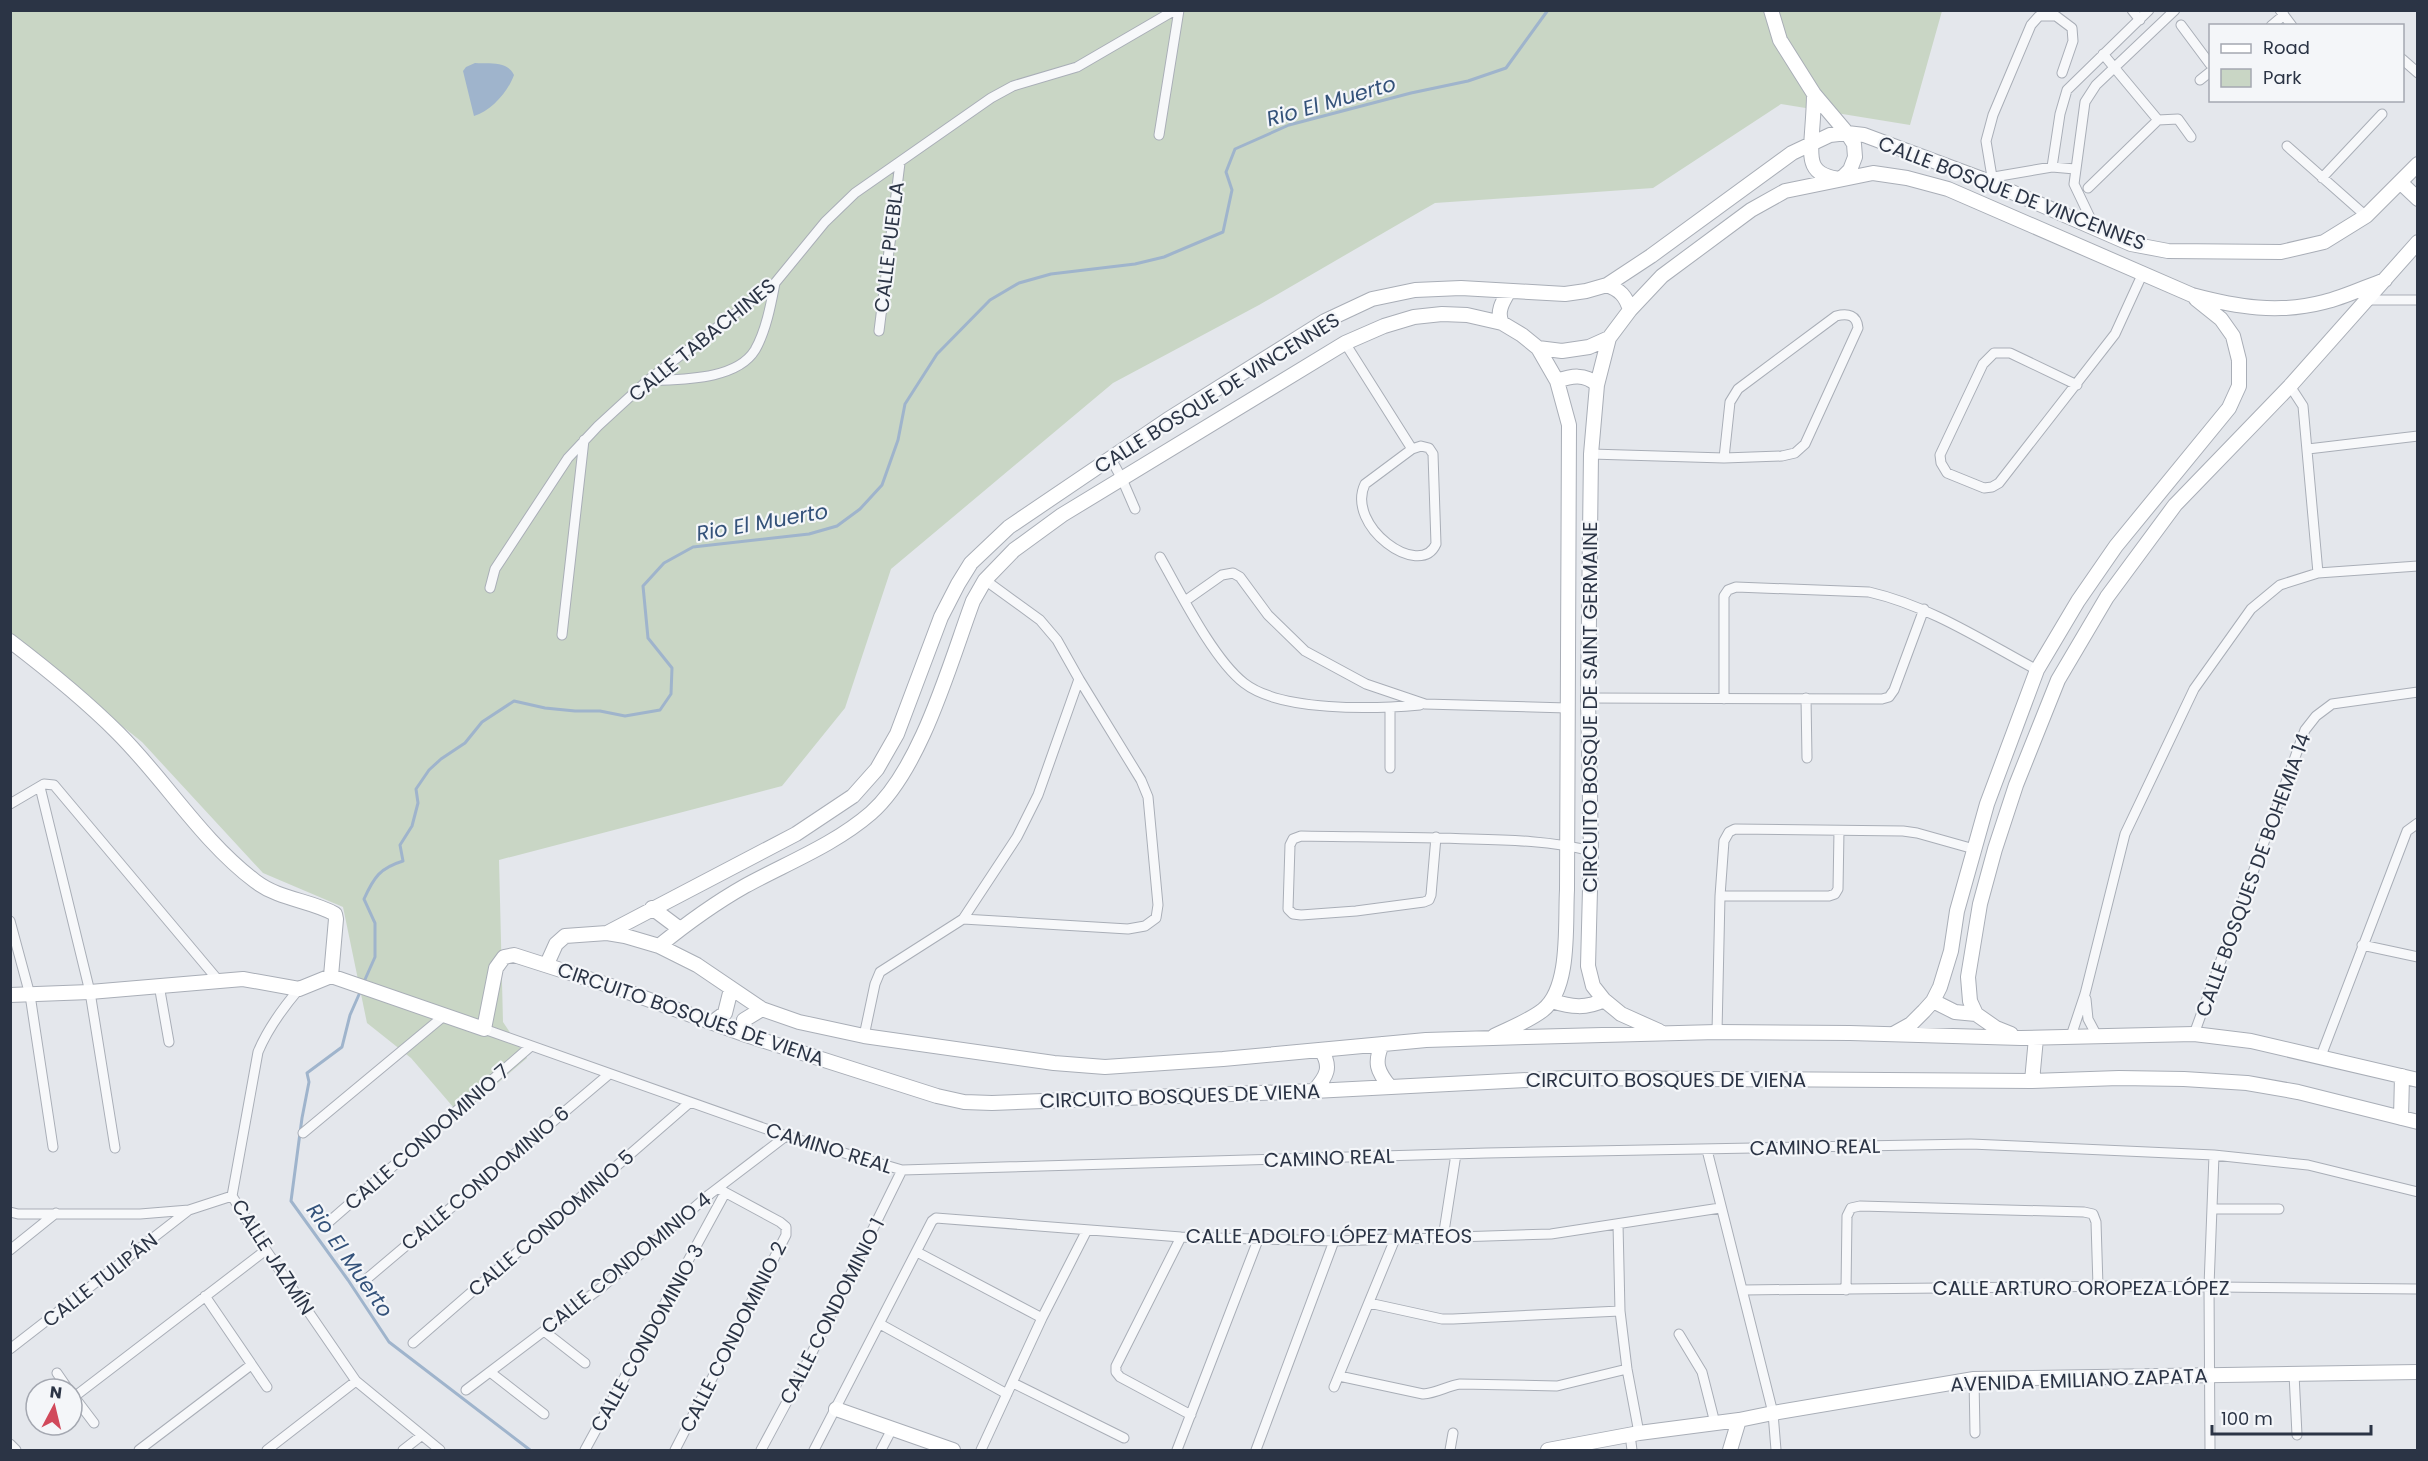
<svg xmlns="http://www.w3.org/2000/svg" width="2428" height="1461" font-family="Poppins,sans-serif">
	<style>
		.green { fill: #c9d6c5 }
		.water { fill: #9fb4cc }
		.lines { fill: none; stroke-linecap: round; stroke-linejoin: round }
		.stream { stroke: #9fb4cc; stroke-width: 3 }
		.street-casing { stroke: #a9aeb7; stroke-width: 11 }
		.secondary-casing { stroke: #a9aeb7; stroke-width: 16 }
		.street { stroke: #f7f8fa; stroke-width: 9 }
		.secondary { stroke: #fff; stroke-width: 14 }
		.labels { text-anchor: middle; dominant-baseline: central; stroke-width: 4.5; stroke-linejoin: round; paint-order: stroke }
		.street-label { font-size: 20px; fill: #2b3445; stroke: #f4f6f9 }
		.water-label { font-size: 21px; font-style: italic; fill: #34527a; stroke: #f4f6f9 }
	</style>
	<rect width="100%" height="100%" fill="#e4e7ec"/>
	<!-- green -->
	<path class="green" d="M10,11H1942L1910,125L1781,104L1653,188L1435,203L1259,305L1113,383L891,569L845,708L782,786L499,860L503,1022L527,1058L460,1115L411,1058L367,1023L343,907L263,873L142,742L11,637Z"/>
	<!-- water -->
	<path class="water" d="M475,63C489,64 507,60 514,75C508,92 491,111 474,116L463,71L466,67Z"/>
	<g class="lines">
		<!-- stream -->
		<path class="stream" d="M363,984L375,957V923L364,899C374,877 380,868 403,861L400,845L412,826L418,803L416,789L429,770L441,759L465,743L482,722L514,701L545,708L575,711H600L625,716L660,710L671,694L672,668L648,638L643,586L664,563L693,547L809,534L837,526L860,509L882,485L898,440L905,404L937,354L990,300L1019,283L1051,274L1135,264L1164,257L1223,232L1232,190L1226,172L1235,149L1289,125L1411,93L1468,81L1506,68L1548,10
			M361,990L350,1015L342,1047L307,1073L309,1082L302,1118L291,1201L348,1280L389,1342L530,1450"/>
		<!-- street casing -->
		<g class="street-casing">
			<path id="street" d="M2132,10L2140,20
				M2280,10L2292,26
				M2181,25L2210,64
				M2271,26L2284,15
				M2103,54L2158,120
				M2402,59L2418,73
				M2200,80L2210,72
				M1159,135L1179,10
				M2287,146L2366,216
				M2052,167L2060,114L2067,90L2149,10
				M1992,177L1986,141L1993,115L2031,25L2039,16H2056L2072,28L2073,41L2062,73
				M1988,178L2052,167L2075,169
				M2322,178L2382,114
				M2088,188L2158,120L2178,119L2191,137
				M2095,228L2074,184L2085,102L2096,85L2175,10
				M2367,300H2418
				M879,331L900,163
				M1345,343L1412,449
				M647,381C679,379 736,381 755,350C766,331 771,304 775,283
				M2077,385L2010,353H1994L1983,364L1940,455L1941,463L1947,473L1984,488L1992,487L1999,483L2115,334L2142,275
				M2290,386L2303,406L2318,573
				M1421,446L1429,448L1433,454L1436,544C1420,580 1345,526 1365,484L1412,449Z
				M2308,449L2418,436
				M1591,454L1724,458L1782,456L1795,453L1805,444L1858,328C1857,315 1848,313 1836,316L1738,389L1730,402L1724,458
				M1111,459L1122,479L1135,509
				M1160,557C1180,592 1213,659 1244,683C1281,712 1374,709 1420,705
				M490,588L495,569L568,458L598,426L647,381L775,283L825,222L855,193L991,98L1013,86L1077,67L1175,10
				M1185,601L1222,575L1233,573L1240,577L1268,615L1305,651L1366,684L1425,704L1567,708
				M562,635L584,440
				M1588,698L1882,699L1889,697L1894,690L1924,609
				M1806,698L1807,758
				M1724,699V596L1728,590L1736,587L1869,592C1930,606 1983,641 2037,670
				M1390,708V768
				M40,787L90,992L115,1148
				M10,804L44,784L54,785L218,980
				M1436,837L1431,895L1429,900L1424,902L1356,911L1301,915L1293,914L1288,909L1290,845L1293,839L1301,836C1358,837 1415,837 1471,839C1511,840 1552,841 1591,851
				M1720,896H1829L1835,894L1838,889L1839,831
				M963,919L1128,929L1145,926L1156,918L1158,905L1148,797L1141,780L1079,679
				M10,921L30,995L53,1147
				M2362,945L2418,957
				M159,985L169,1042
				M299,989C282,1009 268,1028 258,1052L232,1196L266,1250L356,1381L440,1450
				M2086,999L2088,1019L2097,1036
				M484,1029L786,1136L902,1170L1486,1153L1971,1144L2214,1155L2308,1165L2418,1192
				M1717,1032L1720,896L1724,841L1729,832L1735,829L1903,831L1917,833L1974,849
				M2194,1034L2305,730L2316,716L2332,704L2418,692
				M864,1036L875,984L880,972L963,919L1017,837L1038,795L1079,679L1057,640L1040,620L985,580
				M2071,1036L2085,994L2125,834L2194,689L2251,609L2280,585L2318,573L2418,566
				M2321,1056L2407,831L2418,823
				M303,1133L445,1015
				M1707,1150L1773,1413L1776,1450
				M2212,1209H2279
				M10,1212L18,1214H140L189,1210L232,1196
				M1618,1224L1620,1311L1627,1369L1639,1433
				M323,1227L531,1046
				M1181,1237L1116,1366V1372L1120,1377L1191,1415
				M1443,1238L1456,1154
				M10,1250L56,1213
				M917,1252L1042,1318
				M363,1282L608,1075
				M1744,1290L2123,1286L2418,1289
				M1846,1290L1847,1216L1851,1208L1860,1206L2084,1212L2093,1214L2096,1222L2098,1286
				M205,1296L267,1387
				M1369,1303L1442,1319H1453L1620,1311
				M880,1324L1007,1394
				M544,1331L585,1363
				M1679,1334L1702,1372L1715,1423
				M413,1343L689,1103
				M10,1349L189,1210
				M490,1372L544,1414
				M57,1373L68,1389
				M2294,1374L2297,1435
				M1339,1376L1423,1394C1437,1393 1447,1386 1460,1384L1557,1386L1627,1369
				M1974,1379L1975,1433
				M1013,1383L1124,1438
				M1334,1387L1395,1239
				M466,1390L602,1287L710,1194L786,1136
				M72,1394L94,1423
				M74,1397L266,1250
				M1630,1435L1632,1450
				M10,1444L16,1450
				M139,1450L251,1365
				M267,1450L356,1381
				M403,1450L421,1436
				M585,1450L725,1193
				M675,1450L786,1235V1227L780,1222L719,1189
				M761,1450L797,1383L902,1170
				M814,1450L932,1221L936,1218L1181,1237L1334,1241L1551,1234L1720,1208
				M881,1450L892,1429
				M981,1450L1042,1318L1087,1230
				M1177,1450L1258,1240
				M1256,1450L1334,1241
				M1450,1450L1453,1433
				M2210,1450L2209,1286L2214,1155"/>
		</g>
		<!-- secondary casing -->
		<g class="secondary-casing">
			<path id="secondary" d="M1771,10L1780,40L1814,94L1847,133L1854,144L1855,157L1850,170L1841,179C1808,176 1810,159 1812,132C1813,119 1814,106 1814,94
				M2400,182L2418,199
				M1607,285C1620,290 1626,296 1630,310
				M1502,323C1496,312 1503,301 1509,291
				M1609,338L1597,385L1591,454L1588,698L1591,851L1588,966L1593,986L1604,1000L1621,1014L1659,1031
				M1557,381C1571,376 1585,373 1597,385
				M10,641C48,670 85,700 118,733C166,781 201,840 255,881C280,900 310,900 335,914L336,919L331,976L484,1029L496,968L504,957L514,955L614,987L746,1035L937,1096L964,1102L992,1103L1314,1091L1566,1078L2032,1081L2119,1078L2184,1079L2247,1083L2298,1092L2418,1122
				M652,908L680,929
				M607,933L796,834L853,796L877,769L897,734L941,617L958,584L971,563L1009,527L1167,420L1325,321L1372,299L1415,290L1461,288L1565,294L1586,291L1607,285L1651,256L1792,153L1830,135L1847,133L1864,135L1982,179L2131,244L2168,251L2281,252L2324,242L2366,216L2418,164
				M659,946C686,924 715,903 745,886C787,863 834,845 871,813C921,769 950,663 973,601L985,580L1014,550L1062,515L1345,343L1384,326L1414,317L1442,314L1467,315L1502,323L1522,335L1538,348L1562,351L1589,347L1609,338L1630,310L1662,276L1751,210L1785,191L1873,173L1907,178L1948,189L2192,295C2237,307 2278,314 2324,302C2345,297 2365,287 2385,280
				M547,964L556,944L565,936L607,933L625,936L659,946L697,965L762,1009L799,1022L864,1036L1054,1063L1105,1067L1223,1059L1426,1040L1526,1037L1717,1032L1850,1033L2021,1038L2194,1034L2251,1041L2418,1080
				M10,995L90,992L243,979L299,989L331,976
				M1552,1001C1571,1007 1586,1009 1604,1000
				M1933,1001L1955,1012L1976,1014
				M713,1022L725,1013L731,989
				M1893,1034L1911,1024L1924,1011L1933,1001L1940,987L1951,951L1957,911L1987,804L2037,670L2078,601L2116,546L2229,408L2239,386V360L2233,336L2221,319L2196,299
				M2011,1034L1996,1028L1976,1014L1970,1001L1968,977L1980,904L1995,849L2016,785L2058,680L2107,597L2175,505L2290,386L2418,242
				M746,1035L744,1020L762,1009
				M1494,1036C1510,1028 1529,1021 1543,1010C1571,988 1565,923 1567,890L1569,425L1557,381L1538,348
				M1382,1044C1374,1063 1377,1071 1390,1087
				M2032,1081L2036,1038
				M1314,1091C1327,1076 1332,1067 1321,1050
				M2401,1118L2402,1076
				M836,1409L953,1450
				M1548,1450L1639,1433L1739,1420L1773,1413L1974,1379L2418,1372
				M1730,1450L1739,1420"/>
		</g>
		<!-- street -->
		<use href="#street" class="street"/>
		<!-- secondary -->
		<use href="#secondary" class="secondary"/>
	</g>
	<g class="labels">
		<!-- street labels -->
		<g class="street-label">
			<text transform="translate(2012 193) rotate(21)">CALLE BOSQUE DE VINCENNES</text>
			<text transform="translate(889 247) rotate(-83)">CALLE PUEBLA</text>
			<text transform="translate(702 340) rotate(-39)">CALLE TABACHINES</text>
			<text transform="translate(1217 393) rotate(-32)">CALLE BOSQUE DE VINCENNES</text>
			<text transform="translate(1590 707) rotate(-90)">CIRCUITO BOSQUE DE SAINT GERMAINE</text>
			<text transform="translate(2253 875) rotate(-70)">CALLE BOSQUES DE BOHEMIA 14</text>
			<text transform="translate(691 1014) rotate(19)">CIRCUITO BOSQUES DE VIENA</text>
			<text x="1666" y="1080">CIRCUITO BOSQUES DE VIENA</text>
			<text transform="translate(1180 1096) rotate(-2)">CIRCUITO BOSQUES DE VIENA</text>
			<text transform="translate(427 1137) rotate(-41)">CALLE CONDOMINIO 7</text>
			<text transform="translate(1815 1147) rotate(-1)">CAMINO REAL</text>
			<text transform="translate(829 1148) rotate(17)">CAMINO REAL</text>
			<text transform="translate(1329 1158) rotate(-2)">CAMINO REAL</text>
			<text transform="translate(485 1178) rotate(-40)">CALLE CONDOMINIO 6</text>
			<text transform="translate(551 1223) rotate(-41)">CALLE CONDOMINIO 5</text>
			<text x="1329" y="1236">CALLE ADOLFO LÓPEZ MATEOS</text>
			<text transform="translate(273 1257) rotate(57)">CALLE JAZMÍN</text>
			<text transform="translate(626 1263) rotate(-39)">CALLE CONDOMINIO 4</text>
			<text transform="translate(100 1280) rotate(-38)">CALLE TULIPÁN</text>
			<text x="2081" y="1288">CALLE ARTURO OROPEZA LÓPEZ</text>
			<text transform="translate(832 1311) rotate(-63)">CALLE CONDOMINIO 1</text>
			<text transform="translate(733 1337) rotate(-63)">CALLE CONDOMINIO 2</text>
			<text transform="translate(647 1338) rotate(-61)">CALLE CONDOMINIO 3</text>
			<text transform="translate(2079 1380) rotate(-2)">AVENIDA EMILIANO ZAPATA</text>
		</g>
		<!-- water labels -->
		<g class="water-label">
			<text transform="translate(1331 101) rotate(-16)">Rio El Muerto</text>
			<text transform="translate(762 522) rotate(-10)">Rio El Muerto</text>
			<text transform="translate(350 1260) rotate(55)">Rio El Muerto</text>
		</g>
	</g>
	<!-- border -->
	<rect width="2428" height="1461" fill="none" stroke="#2b3445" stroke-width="24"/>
	<!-- legend -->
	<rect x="2209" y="24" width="195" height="78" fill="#f4f6f9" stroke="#a4a8b1" stroke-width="1.5"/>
	<rect x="2221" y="44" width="30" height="9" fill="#ffffff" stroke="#a4a8b1" stroke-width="1.5"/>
	<text x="2263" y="54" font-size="18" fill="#2b3445">Road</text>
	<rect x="2221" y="69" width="30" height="18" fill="#c9d6c5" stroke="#a4a8b1" stroke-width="1.5"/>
	<text x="2263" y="84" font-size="18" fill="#2b3445">Park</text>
	<!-- north arrow -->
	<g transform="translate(54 1407) rotate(7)"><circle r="28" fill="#f4f6f9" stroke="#a4a8b1" stroke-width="1.5"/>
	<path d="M0-4.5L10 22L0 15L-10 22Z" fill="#d1495b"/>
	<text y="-9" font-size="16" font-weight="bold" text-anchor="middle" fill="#2b3445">N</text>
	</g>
	<!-- scale -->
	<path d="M2212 1425v9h159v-9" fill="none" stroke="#2b3445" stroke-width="3"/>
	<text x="2221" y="1425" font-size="18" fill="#2b3445" stroke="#f4f6f9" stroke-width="4.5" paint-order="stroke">100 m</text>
</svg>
